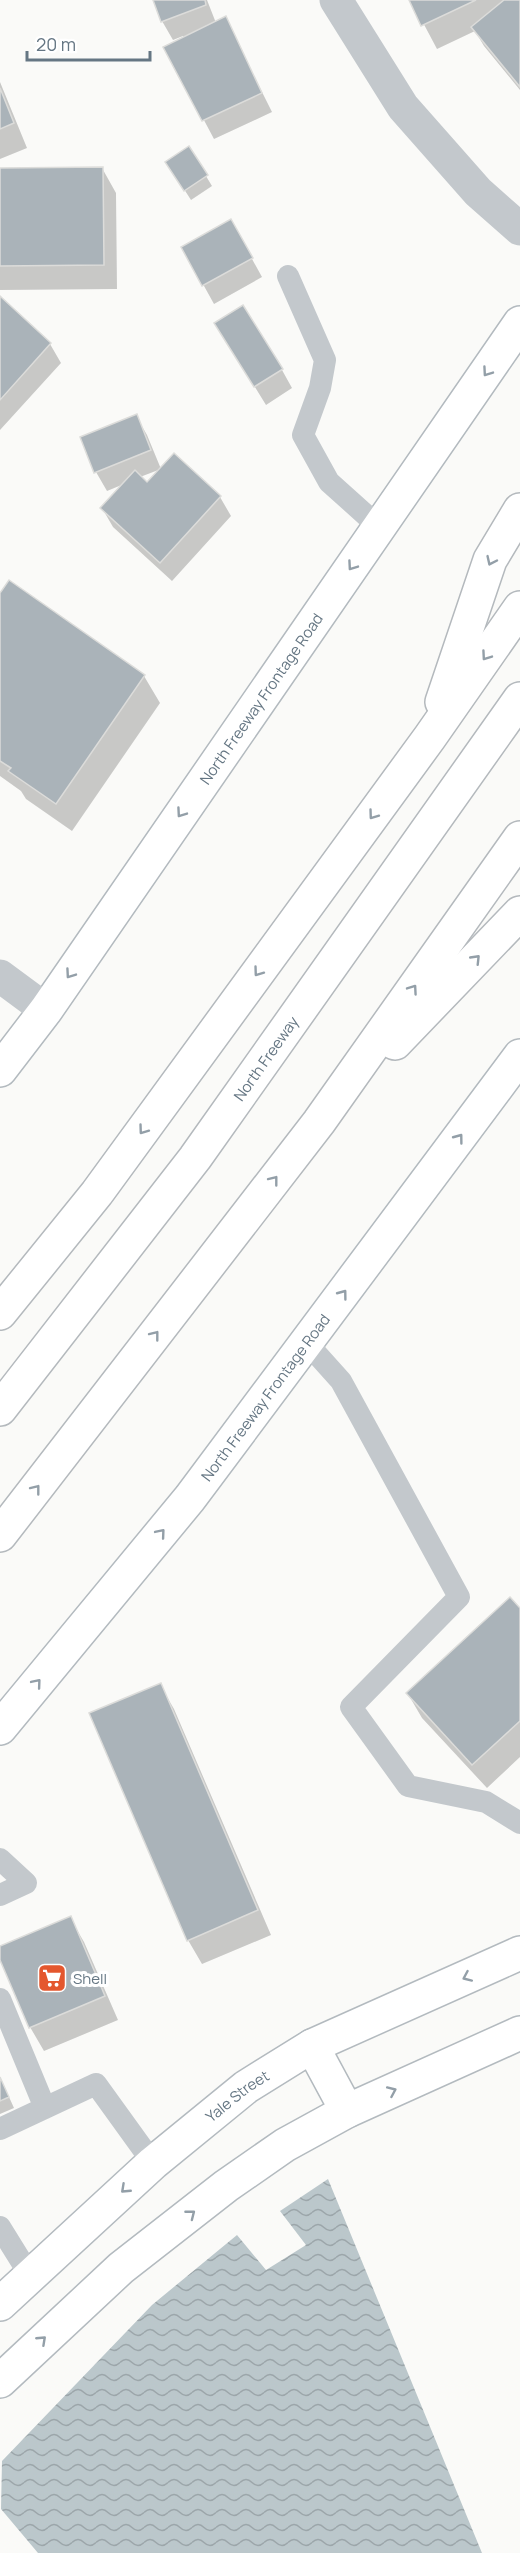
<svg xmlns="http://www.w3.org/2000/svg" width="520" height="2553" font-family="Manrope,sans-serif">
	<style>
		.water { fill: url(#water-waves) }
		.shadow { fill: #0003 }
		.building { fill: #aab3b9; stroke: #dcdcda; stroke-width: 1.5 }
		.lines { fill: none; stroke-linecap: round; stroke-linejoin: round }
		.secondary-casing { stroke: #b3babf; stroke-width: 36 }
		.motorway-casing { stroke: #b4b9bd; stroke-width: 36 }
		.service { stroke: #c3c8cc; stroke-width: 22 }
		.minor { stroke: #c3c8cc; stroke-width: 33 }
		.secondary { stroke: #fff; stroke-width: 33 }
		.motorway { stroke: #fff; stroke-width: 33 }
		.oneway { stroke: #939fa8 }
		.labels { text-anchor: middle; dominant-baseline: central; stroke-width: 6; stroke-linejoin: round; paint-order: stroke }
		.street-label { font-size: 15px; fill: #657683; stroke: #fff }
		.poi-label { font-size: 15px; fill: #657683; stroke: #fff; text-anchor: start }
	</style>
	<defs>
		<pattern id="water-waves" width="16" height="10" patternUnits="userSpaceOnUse" patternTransform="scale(1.5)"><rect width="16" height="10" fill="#bbc7cb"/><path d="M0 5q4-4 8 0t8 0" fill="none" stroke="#9ca6aa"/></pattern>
	</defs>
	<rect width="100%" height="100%" fill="#fafaf8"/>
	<!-- water -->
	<path class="water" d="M328,2179L482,2553H38L1,2509L2,2461L152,2305L237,2235L266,2270L306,2245L280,2211Z"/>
	<!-- shadow -->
	<path class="shadow" d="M154,0H207L216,23L225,18L272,112L214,139L165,47L184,38L183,36L173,40L162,21Z
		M411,0H520V90L484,46L475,31L437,49Z
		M0,82L27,148L0,159Z
		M189,148L212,186L191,200L173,172Z
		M102,168L116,193L117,289L0,290V169Z
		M231,221L262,277L214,304L183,248Z
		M0,298L50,344L61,363L0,430Z
		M227,342L282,370L292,388L266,405Z
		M136,416L147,435L161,469L140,477L147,484L174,455L220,497L231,516L172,581L113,527L102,508L124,484L107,491L96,472L82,438Z
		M0,595L144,676L160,703L72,831L26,799L21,791L0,776Z
		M520,1610V1757L487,1788L422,1718L408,1694Z
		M160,1685L174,1709L271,1935L202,1964L188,1940Z
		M70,1918L84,1942L118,2020L44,2051L30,2027L0,1956V1948Z
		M0,2077L14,2108L0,2114Z"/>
	<!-- building -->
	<path class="building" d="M153,0H205L206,5L161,22Z
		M409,0H476L421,26Z
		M504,0H520V87L471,27Z
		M226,16L262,93L202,121L163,47Z
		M0,88L14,123L0,129Z
		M189,146L208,175L184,191L165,162Z
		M103,167L104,265L0,266V168Z
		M231,219L253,258L202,286L181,247Z
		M0,296L51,343L0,400Z
		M243,305L283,369L254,387L214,323Z
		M137,414L151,450L94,473L80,437Z
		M174,453L221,496L160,563L100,508L135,470L147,482Z
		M9,580L145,675L56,804L8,771L11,768L0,761V593Z
		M510,1597L520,1608V1721L472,1765L406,1693Z
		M161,1683L258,1910L187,1941L89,1713Z
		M71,1916L105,1996L29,2028L0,1960V1946Z
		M0,2077L9,2097L0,2101Z"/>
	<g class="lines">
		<!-- secondary casing -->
		<g class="secondary-casing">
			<g id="secondary">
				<path id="s1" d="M0,1070L46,1010L520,323"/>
				<path id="s2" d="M0,1728L190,1498L520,1056"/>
				<path d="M312,2046L347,2111"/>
				<path id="s3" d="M0,2304L153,2163L246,2087L312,2046L520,1953"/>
				<path d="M0,2381L121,2268L226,2186L285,2145L347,2111L520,2033"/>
			</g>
		</g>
		<!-- motorway casing -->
		<g class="motorway-casing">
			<g id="motorway">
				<path d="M442,702L490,560L520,510"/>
				<path d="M395,1043L520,913"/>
				<path d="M0,1313L97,1193L430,737L520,608"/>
				<path id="s4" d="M0,1409L195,1158L520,699"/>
				<path d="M0,1535L319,1122L520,838"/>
			</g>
		</g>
		<!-- service -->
		<path class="service" d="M288,276L325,360L320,388L303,435L329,482L368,517L381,525
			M306,1342L341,1381L459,1597L351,1707L408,1786L486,1802L520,1823
			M0,1859L26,1883L0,1895
			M0,1999L45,2108
			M0,2129L96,2084L153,2163
			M0,2227L31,2277"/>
		<!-- minor -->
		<path class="minor" d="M336,0L403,107L478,192L520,229
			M0,976L46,1010"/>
		<!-- secondary -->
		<use href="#secondary" class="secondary"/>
		<!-- motorway -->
		<use href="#motorway" class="motorway"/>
	</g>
	<!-- one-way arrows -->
	<defs><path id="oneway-chevron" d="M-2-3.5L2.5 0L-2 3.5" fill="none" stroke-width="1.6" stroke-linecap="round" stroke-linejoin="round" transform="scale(1.5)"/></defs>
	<g class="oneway">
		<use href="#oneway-chevron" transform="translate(487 372) rotate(125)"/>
		<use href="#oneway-chevron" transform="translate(491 561) rotate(115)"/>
		<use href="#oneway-chevron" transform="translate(352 566) rotate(125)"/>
		<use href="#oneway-chevron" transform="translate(486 656) rotate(125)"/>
		<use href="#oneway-chevron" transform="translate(181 813) rotate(125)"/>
		<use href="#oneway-chevron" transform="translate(373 815) rotate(126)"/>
		<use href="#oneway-chevron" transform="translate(476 959) rotate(-46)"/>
		<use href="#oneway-chevron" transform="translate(258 972) rotate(126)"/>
		<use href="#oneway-chevron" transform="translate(70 974) rotate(125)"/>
		<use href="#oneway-chevron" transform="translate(413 989) rotate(-55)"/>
		<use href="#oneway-chevron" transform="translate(143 1130) rotate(126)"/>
		<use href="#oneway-chevron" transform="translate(459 1138) rotate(-53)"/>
		<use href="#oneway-chevron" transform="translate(274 1180) rotate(-52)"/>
		<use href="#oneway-chevron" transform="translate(343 1294) rotate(-53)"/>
		<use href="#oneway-chevron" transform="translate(155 1335) rotate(-52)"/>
		<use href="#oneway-chevron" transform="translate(36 1489) rotate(-52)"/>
		<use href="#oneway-chevron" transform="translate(161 1533) rotate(-50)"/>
		<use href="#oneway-chevron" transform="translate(37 1683) rotate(-50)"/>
		<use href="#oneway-chevron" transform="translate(467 1977) rotate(156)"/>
		<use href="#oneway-chevron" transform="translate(392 2091) rotate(-24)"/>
		<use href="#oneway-chevron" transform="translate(125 2189) rotate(137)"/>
		<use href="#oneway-chevron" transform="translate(191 2214) rotate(-38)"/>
		<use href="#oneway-chevron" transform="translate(42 2340) rotate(-43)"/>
	</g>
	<!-- icons -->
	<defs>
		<g id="supermarket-square" transform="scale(1.5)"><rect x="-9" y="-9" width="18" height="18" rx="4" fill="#e4572e" stroke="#fff"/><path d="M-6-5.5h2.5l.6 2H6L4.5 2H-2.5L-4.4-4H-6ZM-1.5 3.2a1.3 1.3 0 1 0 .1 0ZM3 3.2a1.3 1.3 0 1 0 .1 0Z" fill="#fff"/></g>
	</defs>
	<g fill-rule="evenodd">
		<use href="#supermarket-square" x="52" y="1978"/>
	</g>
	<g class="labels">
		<!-- street labels -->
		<g class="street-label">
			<text stroke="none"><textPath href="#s1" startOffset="454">North Freeway Frontage Road</textPath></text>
			<text stroke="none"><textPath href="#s4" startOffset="440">North Freeway</textPath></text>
			<text stroke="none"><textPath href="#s2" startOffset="424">North Freeway Frontage Road</textPath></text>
			<text stroke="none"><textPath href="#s3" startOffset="316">Yale Street</textPath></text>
		</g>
		<!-- poi labels -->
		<g class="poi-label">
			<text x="73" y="1978">Shell</text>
		</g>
	</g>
	<!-- scale -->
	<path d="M27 51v9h123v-9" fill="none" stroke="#657683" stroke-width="3"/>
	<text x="36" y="51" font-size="18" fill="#657683" stroke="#ffffff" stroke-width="4.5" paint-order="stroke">20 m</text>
</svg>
